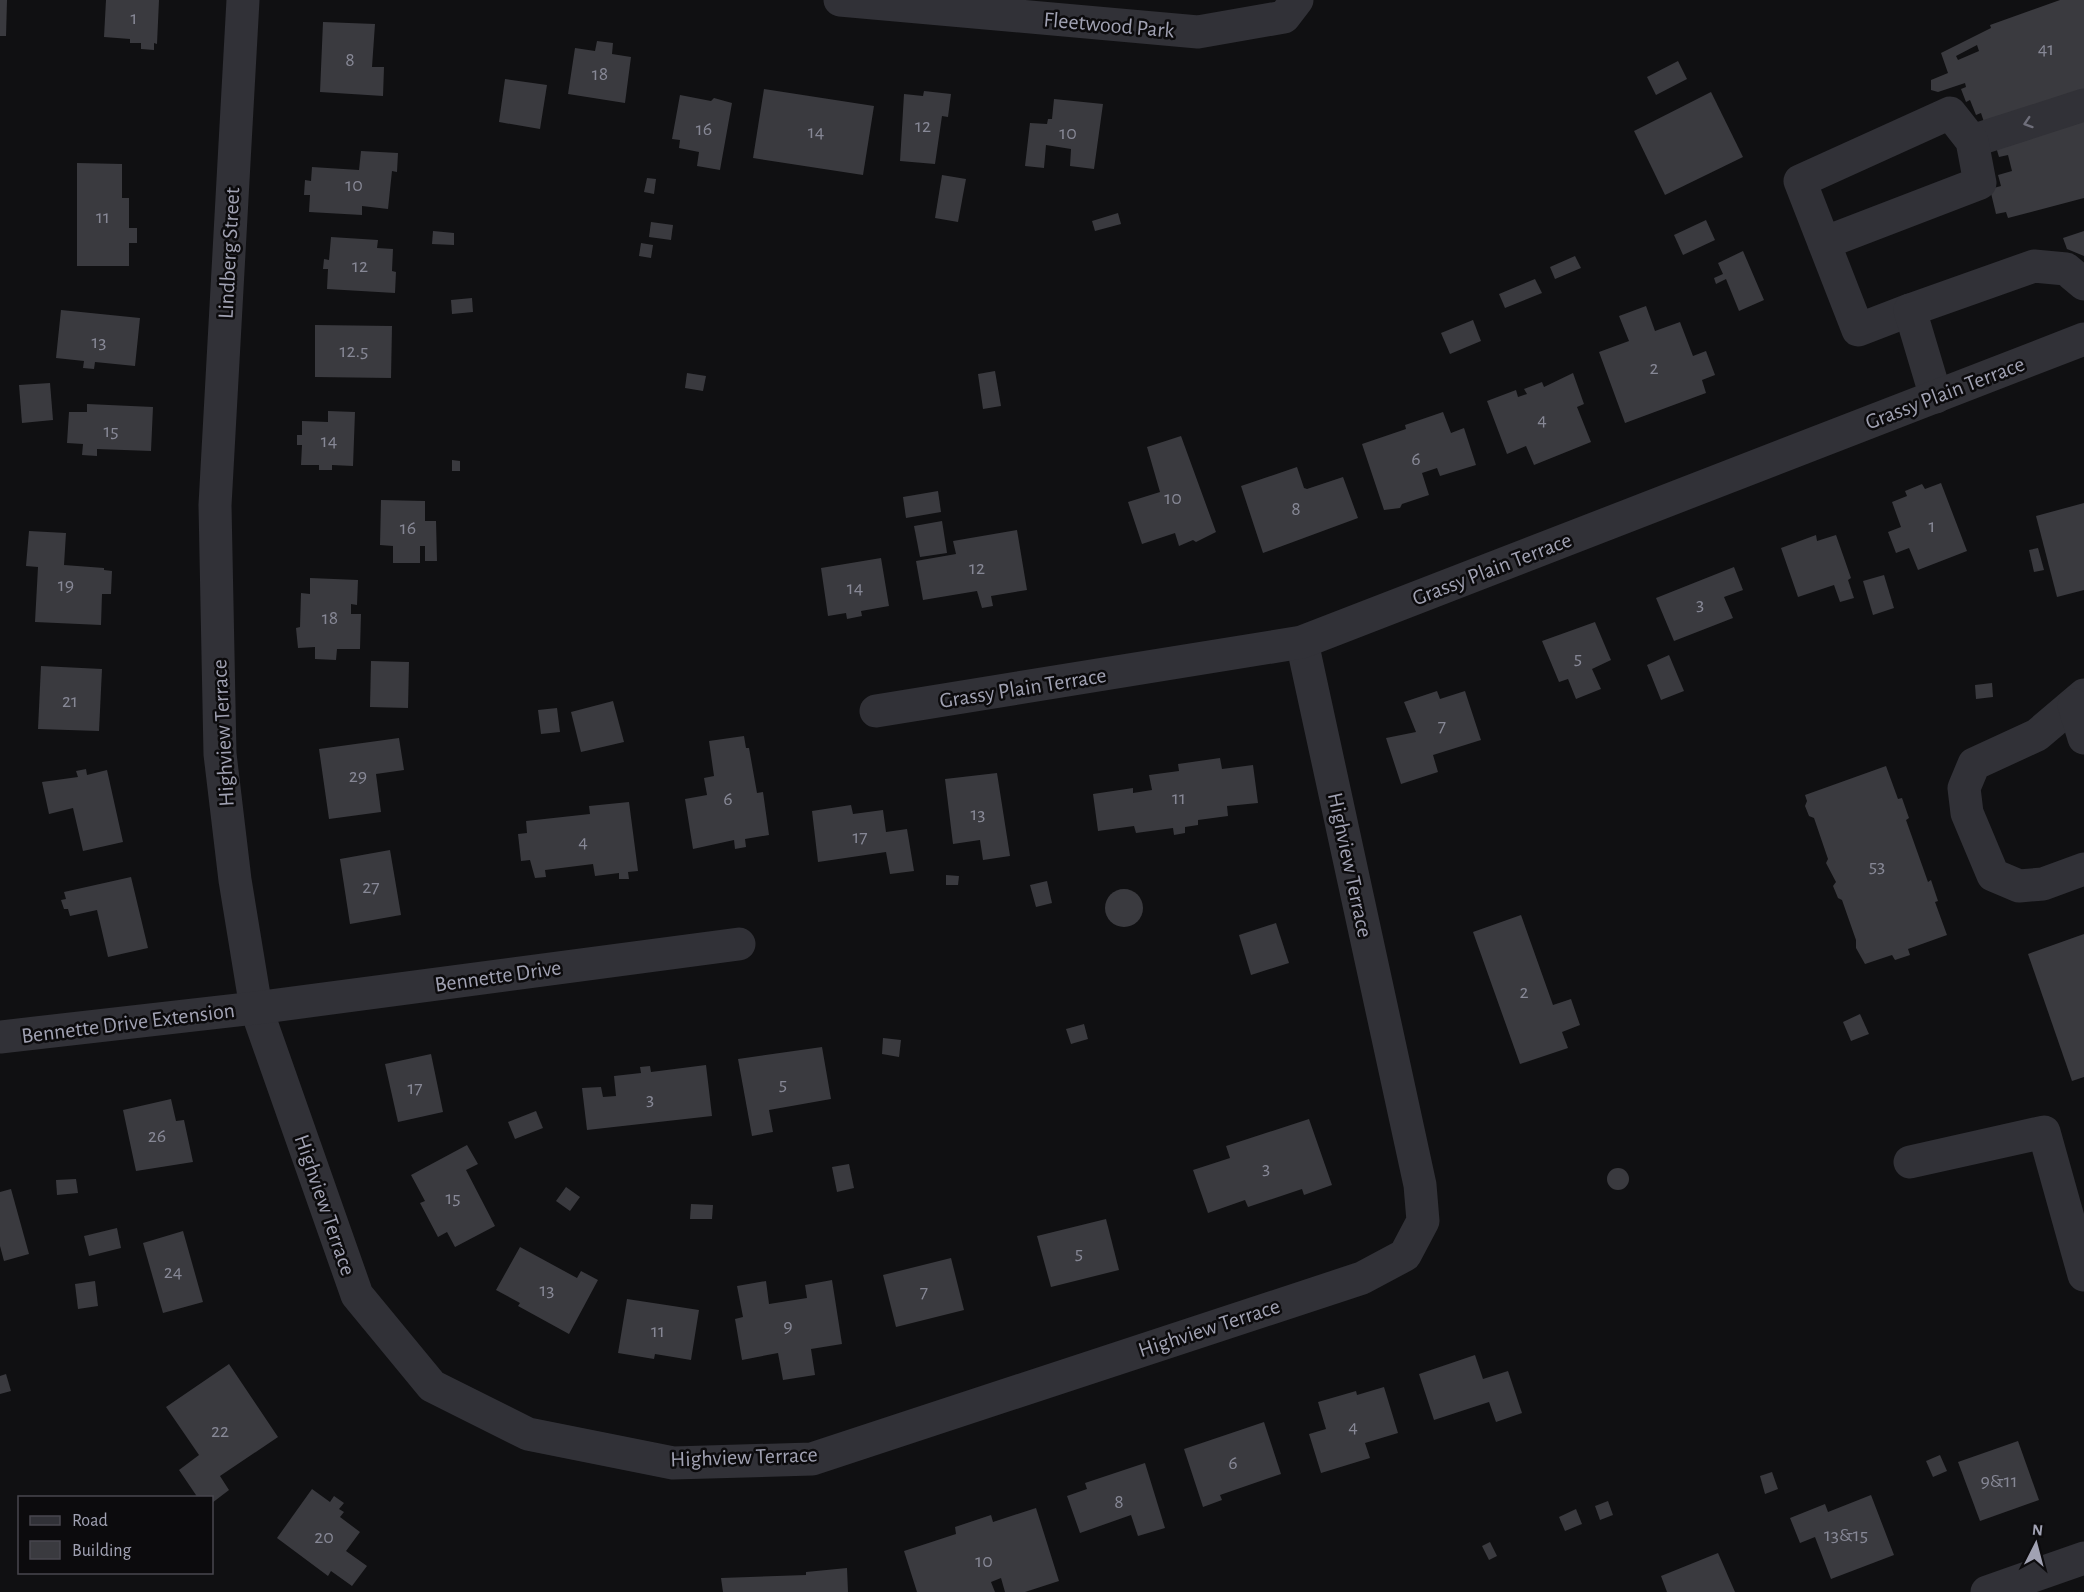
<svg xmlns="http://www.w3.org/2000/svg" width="2084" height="1592" viewBox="0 0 2084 1592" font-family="'Alegreya Sans',sans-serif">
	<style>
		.building { fill: #3a3a3f; fill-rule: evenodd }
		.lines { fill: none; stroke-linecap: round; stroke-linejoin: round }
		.minor { stroke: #313137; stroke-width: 33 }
		.oneway { stroke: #6f6f7b }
		.labels { text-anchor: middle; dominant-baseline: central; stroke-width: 5; stroke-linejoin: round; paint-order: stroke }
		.number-label { font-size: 20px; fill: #878896 }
		.street-label { font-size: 22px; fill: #a1a2b3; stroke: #0c0b0d }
	</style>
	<rect width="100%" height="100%" fill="#101012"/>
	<g class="building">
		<polygon points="0,0 7,0 6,36 0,36"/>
		<polygon points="106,0 159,0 157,44 154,43 154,50 141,49 141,43 130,43 130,39 104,37"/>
		<path d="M2060,0h24v91l-99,34 -4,-12 -5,2 -6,-15 -4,2 -5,-13 5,-2 -1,-4 -27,9 -7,-2v-10l17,-7 -7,-20 50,-25 -1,-3zM1977,45l2,6 -21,9 -2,-4z"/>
		<polygon points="323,22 375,24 372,67 384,67 383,96 320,92"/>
		<polygon points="597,41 613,43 612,54 631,57 625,103 568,94 575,48 595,51"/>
		<polygon points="1678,61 1687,79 1656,95 1647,77"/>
		<polygon points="505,79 547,85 540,129 499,122"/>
		<polygon points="764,89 874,106 863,175 753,158"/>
		<polygon points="924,91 951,94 948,117 942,116 935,164 900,161 904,94 923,96"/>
		<polygon points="1711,92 1743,157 1665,195 1634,131"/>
		<polygon points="680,95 711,101 714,98 732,103 720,170 697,166 699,152 679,148 680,140 672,139"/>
		<polygon points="1054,99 1103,104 1094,169 1070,166 1071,149 1046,145 1044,168 1025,166 1030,123 1047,124 1048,119 1052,119"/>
		<polygon points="2084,120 2084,198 2008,218 2006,212 1996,214 1990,189 2001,186 1998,175 2012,171 2008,155 1999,157 1996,147"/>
		<polygon points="361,151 398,153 397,172 392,171 388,209 362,206 362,215 309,212 310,195 304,195 305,180 311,181 312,167 359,170"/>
		<polygon points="77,163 122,164 122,198 129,198 129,228 137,228 137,243 129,243 129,266 77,266"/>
		<polygon points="942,175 966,179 958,222 935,218"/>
		<polygon points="647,178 656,179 654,194 644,192"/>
		<polygon points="1118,213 1121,224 1095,231 1092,221"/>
		<polygon points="1706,220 1715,240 1683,255 1674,235"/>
		<polygon points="651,222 673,225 671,240 649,237"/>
		<polygon points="433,231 454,233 454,245 432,244"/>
		<polygon points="2084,231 2084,256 2067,249 2063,238"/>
		<polygon points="331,237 378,240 377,248 393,249 392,271 396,272 395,293 327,289 328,269 323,269 324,259 329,260"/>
		<polygon points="641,243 653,245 651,258 639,256"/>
		<polygon points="1743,251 1764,300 1739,311 1726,279 1716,284 1714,278 1723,274 1718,263"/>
		<polygon points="1575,256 1581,268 1555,279 1550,267"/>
		<polygon points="1535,279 1542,293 1505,308 1499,294"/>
		<polygon points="472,298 473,312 452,314 451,300"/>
		<polygon points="1646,306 1655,331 1680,322 1693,356 1706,351 1715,375 1702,380 1706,393 1625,423 1599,352 1629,341 1619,316"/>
		<polygon points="61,310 140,318 135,366 95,362 94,369 83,368 84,361 56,358"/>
		<polygon points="1473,320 1481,341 1450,354 1441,333"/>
		<polygon points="315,325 392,326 391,378 315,377"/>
		<polygon points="995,371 1001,406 983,409 978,374"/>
		<polygon points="687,373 706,376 703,391 685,388"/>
		<polygon points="1573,373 1584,404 1577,407 1591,442 1534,465 1526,446 1507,454 1487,401 1516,390 1518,397 1527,394 1524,389 1542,382 1544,387"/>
		<polygon points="50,383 53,420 22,423 19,385"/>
		<polygon points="87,404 153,407 151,451 97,449 97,456 82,455 83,444 67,443 69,412 87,412"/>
		<polygon points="328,411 355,412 353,466 332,465 332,470 319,470 319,465 301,465 302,445 297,445 297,435 302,435 302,421 328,422"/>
		<polygon points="1443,412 1451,433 1464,428 1476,465 1440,476 1437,468 1422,473 1429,495 1402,504 1400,508 1384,510 1362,444 1406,429 1405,425"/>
		<polygon points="1181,436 1216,532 1196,542 1193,540 1179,546 1175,533 1142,544 1128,502 1160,492 1147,447"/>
		<polygon points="452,460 460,461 460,471 452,471"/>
		<polygon points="1297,467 1304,488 1307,489 1343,477 1358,518 1263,553 1241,486"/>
		<polygon points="1941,483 1967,551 1918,570 1909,548 1896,553 1888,532 1901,527 1892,502 1907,496 1905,491 1922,484 1925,489"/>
		<polygon points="938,491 941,512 906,518 903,497"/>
		<polygon points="381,500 425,501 425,521 436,521 437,561 425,561 425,546 420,546 420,563 393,563 393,546 380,545"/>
		<polygon points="2084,503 2084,590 2057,597 2036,516"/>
		<polygon points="942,521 947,553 920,557 914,526"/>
		<polygon points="1017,530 1027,590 991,596 993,606 982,608 977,591 923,600 916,561 956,554 953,541"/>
		<polygon points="29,531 66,533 64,565 104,568 104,570 112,571 111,594 102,594 101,625 35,622 38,567 26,566"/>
		<polygon points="1816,535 1817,541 1836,535 1851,578 1848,580 1854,598 1840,602 1834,585 1798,597 1781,548"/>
		<polygon points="2038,548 2044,570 2034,572 2029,550"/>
		<polygon points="881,558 889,606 861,611 862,616 847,619 846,613 828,616 821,568"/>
		<polygon points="1734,567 1743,590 1724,597 1733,618 1674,641 1656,598"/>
		<polygon points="1884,575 1894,608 1873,615 1863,581"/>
		<polygon points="310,578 358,580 357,605 351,604 351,614 361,614 360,649 337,649 336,660 315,659 315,647 298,648 296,628 300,627 301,593 310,594"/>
		<polygon points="1595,622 1611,660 1592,669 1601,689 1576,699 1568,679 1559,682 1542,641"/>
		<polygon points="1669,655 1684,691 1661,700 1647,665"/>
		<polygon points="371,661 409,662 408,708 370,707"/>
		<polygon points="41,666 102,669 99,731 38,729"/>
		<polygon points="1992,683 1993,697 1976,699 1975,685"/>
		<polygon points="1437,691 1440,699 1465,691 1481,740 1433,755 1438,772 1401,784 1386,738 1416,732 1404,702"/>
		<polygon points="613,701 624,742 581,752 571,712"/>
		<polygon points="557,708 560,732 541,734 538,710"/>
		<polygon points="744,736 746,748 749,748 757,793 763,792 769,835 745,839 746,847 735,849 734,840 693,849 685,799 707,795 704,778 714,776 709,741"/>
		<polygon points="399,738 404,770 376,774 381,812 329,819 319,749"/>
		<polygon points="1220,758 1222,769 1253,765 1258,803 1227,806 1228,816 1198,820 1198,825 1185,827 1185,833 1174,835 1173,828 1136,833 1134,826 1098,831 1093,794 1133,788 1133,793 1152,790 1149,775 1179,771 1178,764"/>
		<polygon points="1886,766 1898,799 1902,798 1909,818 1906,820 1928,882 1931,880 1938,901 1935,902 1947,935 1908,949 1910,955 1895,960 1892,955 1865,964 1856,948 1856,940 1842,900 1838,898 1833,886 1836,882 1826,863 1828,859 1814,818 1809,816 1805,806 1807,801 1805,795"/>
		<polygon points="86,769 87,775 107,770 123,842 83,851 73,808 49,814 42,782 78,777 76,771"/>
		<polygon points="997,773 1010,856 983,860 980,840 953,844 945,779"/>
		<polygon points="629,802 638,871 628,872 629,879 619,879 619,873 595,876 593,864 545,870 546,877 535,878 530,860 521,861 518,834 527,833 526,821 590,814 589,806"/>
		<polygon points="851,805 853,814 883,810 886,832 907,829 914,871 890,874 886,852 818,862 812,811"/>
		<polygon points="390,850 401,915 350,924 340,859"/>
		<polygon points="946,875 959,876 958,885 946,885"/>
		<polygon points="131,877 148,948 108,957 97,910 70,916 68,909 64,909 61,900 66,899 64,892"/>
		<polygon points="1047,881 1052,903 1036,907 1030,885"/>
		<circle cx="1124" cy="908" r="19"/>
		<polygon points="1521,915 1553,1005 1571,999 1580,1025 1562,1032 1568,1048 1520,1064 1473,932"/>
		<polygon points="1276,923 1289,963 1251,975 1239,935"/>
		<polygon points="2084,934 2084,1077 2072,1081 2028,954"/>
		<polygon points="1860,1014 1869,1034 1851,1041 1843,1022"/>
		<polygon points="1084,1024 1088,1039 1071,1044 1066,1029"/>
		<polygon points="883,1038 901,1040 899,1057 882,1054"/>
		<polygon points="822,1047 831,1099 769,1110 773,1132 752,1136 738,1059"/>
		<polygon points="431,1054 443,1112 398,1122 385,1064"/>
		<polygon points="706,1065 712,1116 587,1130 582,1088 601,1087 603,1097 616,1096 614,1076 641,1073 640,1067 650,1066 651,1072"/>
		<polygon points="171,1099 176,1121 184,1120 193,1162 136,1171 123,1110"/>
		<polygon points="536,1111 543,1128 515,1139 508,1122"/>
		<polygon points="1309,1119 1332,1185 1304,1195 1302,1189 1248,1207 1245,1200 1208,1213 1193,1170 1230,1158 1226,1146"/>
		<polygon points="467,1145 478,1164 466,1170 495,1226 455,1247 447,1232 438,1237 420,1203 425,1201 411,1175"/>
		<polygon points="849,1164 854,1188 837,1192 832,1167"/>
		<circle cx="1618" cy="1179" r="11"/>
		<polygon points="76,1179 78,1193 57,1195 56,1180"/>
		<polygon points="566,1187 580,1197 570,1211 556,1201"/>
		<polygon points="11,1189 29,1254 4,1261 0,1246 0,1192"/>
		<polygon points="691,1204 713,1205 712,1219 690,1219"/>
		<polygon points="1106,1219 1119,1270 1051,1287 1037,1236"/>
		<polygon points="117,1228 121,1248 89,1256 84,1236"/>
		<polygon points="183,1231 203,1302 163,1313 143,1243"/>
		<polygon points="520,1247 577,1278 581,1271 598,1280 569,1334 518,1306 520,1303 496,1290"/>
		<polygon points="951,1258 964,1310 896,1327 883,1275"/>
		<polygon points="832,1280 842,1344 811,1349 815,1375 783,1380 778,1353 742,1360 735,1319 743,1317 737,1286 766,1281 769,1304 807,1298 805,1285"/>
		<polygon points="95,1281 98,1306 78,1309 75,1284"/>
		<polygon points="627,1299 699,1310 691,1360 655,1354 654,1359 618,1353"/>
		<polygon points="1475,1355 1483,1379 1508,1371 1522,1413 1496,1422 1489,1402 1434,1420 1419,1374"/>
		<polygon points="229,1364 278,1437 220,1476 229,1490 212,1503 212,1498 198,1498 179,1470 199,1455 166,1407"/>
		<polygon points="6,1374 11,1391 0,1394 0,1376"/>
		<polygon points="1384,1387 1398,1433 1365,1443 1370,1458 1321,1473 1309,1434 1326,1429 1318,1402 1356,1391 1357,1395"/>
		<polygon points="1264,1422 1281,1474 1220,1495 1222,1500 1203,1507 1184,1449"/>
		<polygon points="2018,1441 2039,1500 1980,1521 1958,1462"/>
		<polygon points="1940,1455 1947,1471 1933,1477 1926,1461"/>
		<polygon points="1145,1463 1165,1528 1138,1536 1131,1515 1080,1533 1067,1496 1087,1489 1085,1483"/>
		<polygon points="1772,1472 1778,1489 1765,1494 1760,1476"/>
		<polygon points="312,1489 330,1502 334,1496 344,1503 339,1509 344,1512 340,1517 360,1532 346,1551 367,1566 352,1586 331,1571 328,1576 277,1538"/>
		<polygon points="1871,1495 1894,1555 1831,1579 1815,1537 1800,1543 1790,1518 1825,1504 1828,1512"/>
		<polygon points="1608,1501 1613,1515 1600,1520 1595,1506"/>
		<polygon points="1036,1508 1059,1581 1025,1592 1005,1592 1001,1578 991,1582 995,1592 917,1592 904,1551 956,1534 955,1527 991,1515 993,1522"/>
		<polygon points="1576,1509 1582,1524 1565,1531 1559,1517"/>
		<polygon points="1490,1542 1497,1556 1489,1560 1482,1546"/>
		<polygon points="1718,1553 1735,1592 1667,1592 1661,1576"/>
		<polygon points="847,1568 848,1592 723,1592 721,1578 806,1575 806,1572"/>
	</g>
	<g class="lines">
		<g class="minor">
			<polyline points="243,0 215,505 220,754 235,880 256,1008 357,1295 432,1386 528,1434 673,1463 812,1459 1362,1278 1405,1255 1423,1221 1420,1185 1302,642"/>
			<polyline points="840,0 1198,32 1284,17 1297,0"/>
			<polyline points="1972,141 2084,105"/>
			<polyline points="1824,243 1980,183 1972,141 1950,113 1800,181 1858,330 1910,310"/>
			<polyline points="1936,397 1910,310 2034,266 2066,269 2084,284"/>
			<polyline points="2084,695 2037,735 1974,764 1964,788 1967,813 1993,875 2019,886 2043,884 2084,869"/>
			<polyline points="2074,705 2084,738"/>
			<polyline points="876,711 1302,642 2084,339"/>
			<polyline points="0,1037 256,1008 739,944"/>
			<polyline points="1910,1162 2044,1132 2084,1275"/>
			<polyline points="1987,1592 2084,1558"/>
		</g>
	</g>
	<defs><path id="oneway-chevron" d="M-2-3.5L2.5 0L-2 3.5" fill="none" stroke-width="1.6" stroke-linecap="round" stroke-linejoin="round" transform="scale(1.5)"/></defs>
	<use class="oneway" href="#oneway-chevron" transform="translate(2028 123) rotate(162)"/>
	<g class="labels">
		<g class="number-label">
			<text x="134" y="18">1</text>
			<text x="2046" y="49">41</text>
			<text x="350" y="60">8</text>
			<text x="600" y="74">18</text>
			<text x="923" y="126">12</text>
			<text x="704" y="129">16</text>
			<text x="816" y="132">14</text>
			<text x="1068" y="133">10</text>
			<text x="354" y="185">10</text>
			<text x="103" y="217">11</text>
			<text x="360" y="266">12</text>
			<text x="99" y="342">13</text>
			<text x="354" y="351">12.5</text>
			<text x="1654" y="368">2</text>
			<text x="1542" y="420">4</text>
			<text x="111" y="431">15</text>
			<text x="329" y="441">14</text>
			<text x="1416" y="459">6</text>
			<text x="1173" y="498">10</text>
			<text x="1296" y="509">8</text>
			<text x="1932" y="526">1</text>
			<text x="408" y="528">16</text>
			<text x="977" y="568">12</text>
			<text x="66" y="585">19</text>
			<text x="855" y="588">14</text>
			<text x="1700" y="604">3</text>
			<text x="330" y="618">18</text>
			<text x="1578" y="658">5</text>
			<text x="70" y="701">21</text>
			<text x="1442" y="726">7</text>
			<text x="358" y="776">29</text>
			<text x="1179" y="798">11</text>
			<text x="728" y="799">6</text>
			<text x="978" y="814">13</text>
			<text x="860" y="837">17</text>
			<text x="583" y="842">4</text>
			<text x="1877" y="866">53</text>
			<text x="371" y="887">27</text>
			<text x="1524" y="992">2</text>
			<text x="783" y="1084">5</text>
			<text x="415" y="1088">17</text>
			<text x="650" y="1099">3</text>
			<text x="157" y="1136">26</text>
			<text x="1266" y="1168">3</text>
			<text x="453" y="1198">15</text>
			<text x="1079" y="1253">5</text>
			<text x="173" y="1272">24</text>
			<text x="547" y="1290">13</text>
			<text x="924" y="1292">7</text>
			<text x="788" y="1326">9</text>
			<text x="658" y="1331">11</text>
			<text x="1353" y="1427">4</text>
			<text x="220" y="1431">22</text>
			<text x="1233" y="1463">6</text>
			<text x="1999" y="1481">9&amp;11</text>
			<text x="1119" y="1502">8</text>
			<text x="1846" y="1535">13&amp;15</text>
			<text x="324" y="1537">20</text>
			<text x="984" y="1561">10</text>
		</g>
		<g class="street-label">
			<text transform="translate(1109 25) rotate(5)">Fleetwood Park</text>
			<text transform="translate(229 253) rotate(-87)">Lindberg Street</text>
			<text transform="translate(1945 393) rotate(-21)">Grassy Plain Terrace</text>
			<text transform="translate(1492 569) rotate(-21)">Grassy Plain Terrace</text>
			<text transform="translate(1023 688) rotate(-9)">Grassy Plain Terrace</text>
			<text transform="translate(223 733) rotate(-93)">Highview Terrace</text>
			<text transform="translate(1350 865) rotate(78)">Highview Terrace</text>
			<text transform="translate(498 976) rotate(-8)">Bennette Drive</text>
			<text transform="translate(128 1023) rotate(-7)">Bennette Drive Extension</text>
			<text transform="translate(325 1205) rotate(71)">Highview Terrace</text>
			<text transform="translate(1209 1328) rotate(-18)">Highview Terrace</text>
			<text transform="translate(744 1457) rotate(-2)">Highview Terrace</text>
		</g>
	</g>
	<rect x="18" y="1496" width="195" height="78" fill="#0c0b0d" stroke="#48474f" stroke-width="1.5"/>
	<rect x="30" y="1516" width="30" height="9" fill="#313137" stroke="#48474f" stroke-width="1.5"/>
	<text x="72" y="1526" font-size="18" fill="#a1a2b3">Road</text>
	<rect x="30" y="1541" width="30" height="18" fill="#3a3a3f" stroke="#48474f" stroke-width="1.5"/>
	<text x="72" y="1556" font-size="18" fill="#a1a2b3">Building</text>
	<g transform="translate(2036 1544) rotate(6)" stroke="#0c0b0d" stroke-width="4.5" paint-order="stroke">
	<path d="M0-4.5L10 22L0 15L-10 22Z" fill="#a1a2b3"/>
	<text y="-9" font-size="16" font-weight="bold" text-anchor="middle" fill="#a1a2b3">N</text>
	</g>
</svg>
